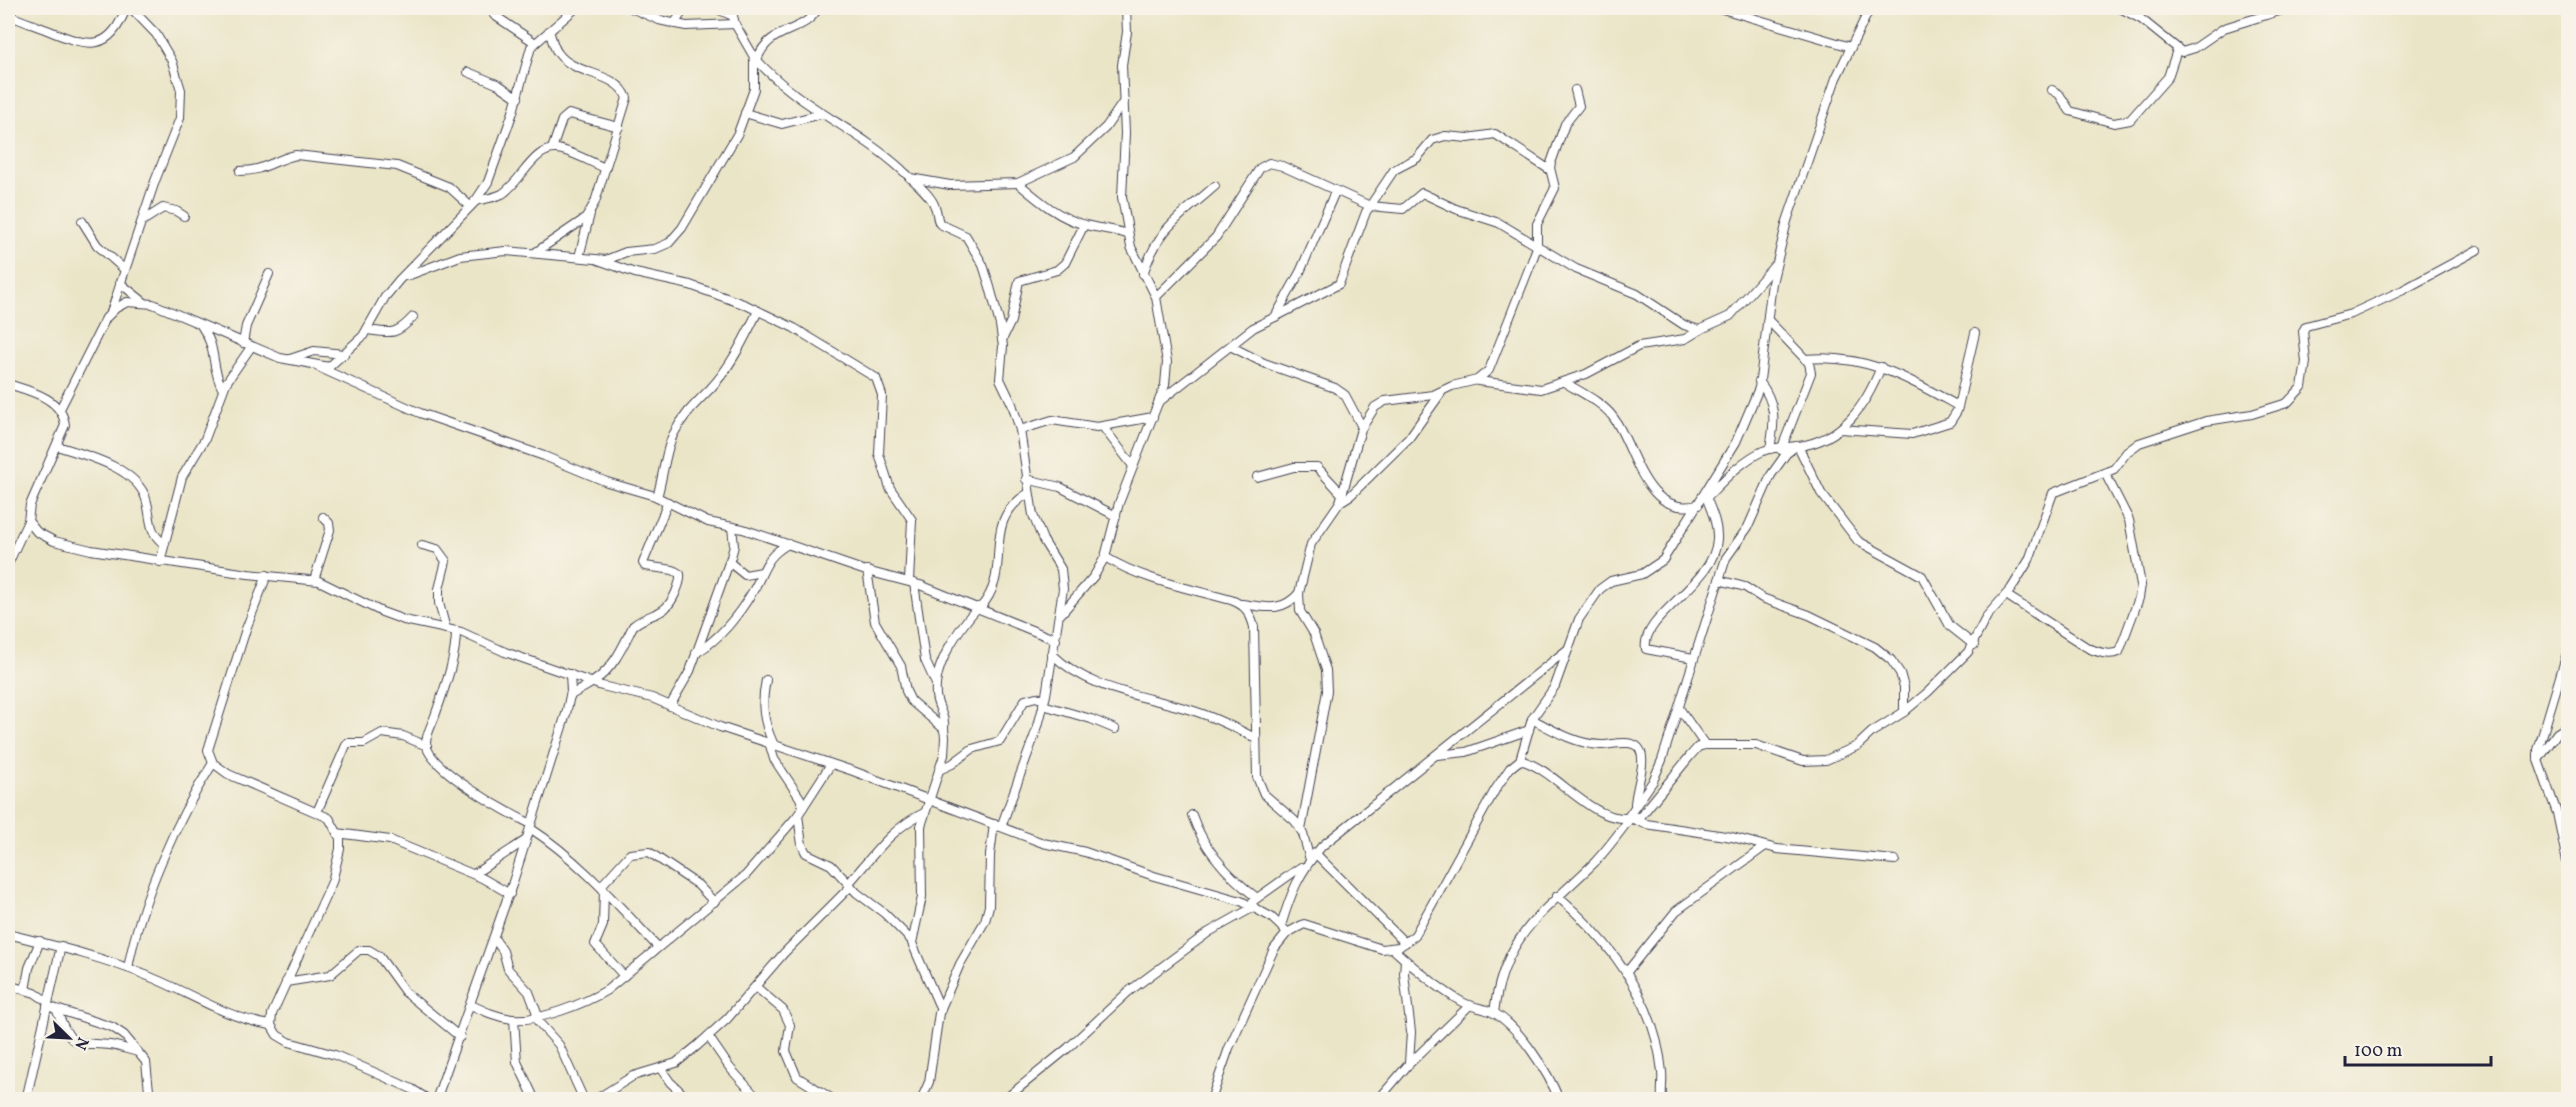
<svg xmlns="http://www.w3.org/2000/svg" width="2576" height="1107" viewBox="0 0 2576 1107" font-family="Vollkorn,serif">
	<style>
		.lines { fill: none; stroke-linecap: round; stroke-linejoin: round }
		.minor-casing { stroke: #403f50; stroke-width: 10 }
		.minor { stroke: #fff; stroke-width: 8 }
	</style>
	<rect width="100%" height="100%" fill="#f7f3e8"/>
	<filter id="ink" filterUnits="userSpaceOnUse"><feTurbulence type="fractalNoise" baseFrequency=".0167" numOctaves="2"/><feDisplacementMap in="SourceGraphic" scale="12" xChannelSelector="R" yChannelSelector="G"/><feConvolveMatrix kernelMatrix="1 2 1 2 8 2 1 2 1" color-interpolation-filters="sRGB"/></filter>
	<filter id="wash" filterUnits="userSpaceOnUse"><feTurbulence type="fractalNoise" baseFrequency=".008" numOctaves="4" result="noise"/><feDisplacementMap in="SourceGraphic" scale="24" xChannelSelector="R" yChannelSelector="G"/><feGaussianBlur stdDeviation="1.35" result="paint"/><feColorMatrix in="noise" values="0 0 0 0 0 0 0 0 0 0 0 0 0 0 0 0 0 1.4 0 .05"/><feComposite in="paint" operator="in"/></filter>
	<g filter="url(#wash)">
		<rect width="100%" height="100%" fill="#ebe5c8"/>
	</g>
	<g filter="url(#ink)">
		<g class="lines">
			<g class="minor-casing">
				<g id="minor">
					<polyline points="631,8 659,20 686,26 735,24"/>
					<polyline points="715,8 733,16"/>
					<polyline points="1719,8 1851,47"/>
					<polyline points="2120,8 2141,19 2182,52 2195,48 2224,28 2289,8"/>
					<path d="M8,15c14,6 29,11 44,17 37,15 58,20 74,-24"/>
					<polyline points="494,15 534,42"/>
					<polyline points="674,24 685,8"/>
					<path d="M754,57c45,51 98,68 147,112 10,10 30,25 34,38 3,6 1,11 5,17l26,12 17,29 7,22 10,38 3,21 -3,33 12,25 8,26 13,85 10,25 18,29 2,20 -17,106 -8,31 -37,101"/>
					<path d="M757,60c12,-35 47,-25 61,-52"/>
					<polyline points="468,72 499,85 518,98"/>
					<polyline points="2052,90 2059,94 2070,111 2114,123 2130,120 2168,77 2177,50"/>
					<polyline points="745,113 782,124 821,114"/>
					<polyline points="552,149 562,120 569,114 619,127"/>
					<path d="M240,171c25,0 33,-11 56,-16l101,11 52,21 21,19"/>
					<polyline points="910,178 950,185 1018,183 1074,157 1106,127 1124,101"/>
					<path d="M1018,183c20,17 42,36 68,42 14,4 27,4 41,9"/>
					<path d="M475,201c9,-2 19,-3 27,-7 20,-12 33,-52 60,-44 15,4 29,12 43,18"/>
					<polyline points="144,220 163,208 176,211 184,216"/>
					<polyline points="82,221 97,245 125,270"/>
					<path d="M536,252l50,-34 9,-16 32,-104c-10,-27 -53,-22 -69,-45 -5,-6 -6,-15 -9,-22"/>
					<polyline points="579,257 590,214"/>
					<polyline points="598,260 635,273 690,285 746,305 794,328 876,378 882,395 879,454 890,488 912,520 909,581"/>
					<path d="M1143,274c17,-49 35,-55 72,-88"/>
					<polyline points="407,276 460,256 506,251 606,260 626,252 655,249 669,243 682,228 738,133 754,89 754,57 735,24 731,8"/>
					<polyline points="120,283 145,303"/>
					<polyline points="1156,297 1216,237 1260,168 1269,163 1282,166 1370,206 1403,209 1422,193 1456,209 1499,223 1576,269 1637,294 1684,325 1699,330 1730,316 1774,266"/>
					<polyline points="111,312 155,181 180,118 181,90 172,61 156,34 131,8"/>
					<polyline points="1275,317 1339,284 1366,212 1394,170 1417,158 1432,140 1445,136 1468,138 1495,134 1550,170"/>
					<polyline points="1768,320 1809,363 1811,373 1781,450"/>
					<path d="M202,327c16,22 8,40 21,63"/>
					<path d="M367,330c23,3 29,6 46,-13"/>
					<polyline points="1002,340 1011,321 1019,281 1057,270 1065,263 1084,225"/>
					<polyline points="243,343 246,326 269,274"/>
					<polyline points="1232,347 1264,363 1335,388 1345,395 1362,427"/>
					<polyline points="290,359 314,351 344,354"/>
					<path d="M1805,359c60,-6 102,19 153,47"/>
					<polyline points="318,367 420,413 544,456 607,482 655,496 708,522 743,529 863,570 920,585 1056,640"/>
					<polyline points="1478,381 1541,389 1586,374 1639,346 1685,339 1700,330"/>
					<path d="M1759,381c18,23 16,40 11,68"/>
					<path d="M1564,382c16,10 38,20 49,35 23,31 31,101 85,88"/>
					<path d="M8,384c22,7 54,14 57,41l-35,80 -2,16 9,11 17,9 37,9 157,24 71,7 63,31 22,8 57,12 44,20 97,34 50,12 68,29 133,44 190,72 42,9 69,24 87,25 30,16 17,16"/>
					<polyline points="1160,401 1253,328 1275,317 1300,272 1335,192"/>
					<polyline points="60,409 106,318 116,308 127,302 153,304 280,358 329,367 363,336 385,297 399,280 474,203 488,182 513,112 531,47 576,8"/>
					<polyline points="1103,427 1133,466"/>
					<polyline points="1840,429 1912,434 1950,422 1957,411 1975,333"/>
					<polyline points="1020,430 1052,420 1097,427 1153,417"/>
					<path d="M57,446c28,9 79,21 89,53 6,19 1,32 18,45"/>
					<polyline points="1798,446 1821,493 1858,541 1922,576 1950,626 1974,645"/>
					<polyline points="1257,477 1294,467 1317,467 1342,494"/>
					<polyline points="1026,479 1060,487 1116,516"/>
					<path d="M657,497c6,-19 8,-45 16,-62 10,-20 22,-31 37,-46 21,-22 35,-52 48,-78"/>
					<path d="M1706,498c17,-17 35,-37 57,-47 11,-5 24,-3 36,-5 44,-6 67,-41 82,-79"/>
					<polyline points="1340,502 1351,495 1409,438 1441,393"/>
					<polyline points="422,545 437,549 446,561 439,589 439,603 446,629"/>
					<path d="M1105,557c37,23 83,31 126,43 14,5 19,12 23,27l3,150 7,17 31,27 8,13 7,26"/>
					<polyline points="160,562 182,477 205,439 226,383 251,347"/>
					<polyline points="729,562 745,575 762,572"/>
					<polyline points="8,564 28,521"/>
					<polyline points="867,570 875,622 901,666 906,691 911,701 944,729 945,737 944,755 921,826 922,897 912,943 941,1010"/>
					<polyline points="267,575 246,629 208,750 213,763 228,774 329,818 340,838 340,849 332,882 272,1014 271,1025 277,1035 289,1042 335,1055 412,1089 429,1100"/>
					<polyline points="314,580 330,530 329,523 323,517"/>
					<polyline points="1719,580 1745,587 1762,598 1809,615 1875,647 1891,660 1900,673 1904,687 1904,712"/>
					<polyline points="914,583 925,660 936,684"/>
					<path d="M2006,595l82,53c10,4 20,8 31,4l20,-54 2,-13 -12,-65 -24,-47"/>
					<path d="M1242,604c23,3 40,9 57,-11"/>
					<path d="M980,608c36,-39 -3,-85 49,-115"/>
					<polyline points="1061,614 1094,576 1105,557 1119,503 1165,385 1167,362 1156,297 1131,247 1122,197 1125,133 1122,65 1127,32 1126,8"/>
					<path d="M456,631c0,29 -12,58 -21,85 -3,8 -9,19 -9,27 1,26 83,70 105,81"/>
					<polyline points="2568,650 2538,750 2538,760 2557,813 2568,866"/>
					<path d="M696,653c25,-15 42,-37 57,-62 13,-22 11,-33 35,-47"/>
					<path d="M1052,654c38,37 91,41 139,56 23,7 43,17 64,28"/>
					<path d="M1693,658l-47,-9c-6,-34 69,-64 71,-110 1,-16 -7,-31 -12,-45"/>
					<path d="M766,680c-5,24 -3,41 7,63"/>
					<path d="M570,696c8,-6 17,-9 24,-15 20,-13 29,-35 39,-55 20,-16 31,-7 43,-34 2,-6 5,-11 4,-18l-7,-4 -28,-4 -2,-3 25,-61"/>
					<polyline points="1043,705 1091,719 1115,729"/>
					<polyline points="670,706 690,671 731,557 734,546 732,527"/>
					<polyline points="1679,708 1705,745"/>
					<path d="M1532,719c22,12 44,25 69,26 11,0 33,-7 39,5 7,13 -5,40 -5,55"/>
					<path d="M944,730c2,-15 -7,-22 -8,-35 -3,-30 23,-67 42,-88"/>
					<polyline points="769,742 774,759 800,798 803,807"/>
					<polyline points="1437,755 1466,752 1529,730"/>
					<polyline points="1520,760 1532,719 1555,686 1579,619 1600,589 1611,581 1642,574 1663,560 1736,442 1759,388 1772,283 1787,221 1836,78 1870,8"/>
					<polyline points="2538,760 2557,733 2568,726"/>
					<polyline points="939,770 952,764 972,749 1000,741 1025,700 1036,697 1044,700"/>
					<polyline points="317,812 347,743 364,743 382,733 403,736 427,746"/>
					<polyline points="798,815 802,845 806,853 831,865 857,893 884,913 912,941"/>
					<path d="M1192,815c12,35 36,61 65,83"/>
					<polyline points="1633,819 1646,824 1732,837 1777,849 1895,860"/>
					<polyline points="1626,820 1653,781 1662,760 1726,558 1748,527 1771,475 1786,454 1796,446"/>
					<path d="M530,828c49,32 87,76 127,118"/>
					<polyline points="1301,830 1327,691 1326,670 1314,634 1300,611 1299,593 1311,544 1340,502 1361,429 1375,407 1385,401 1433,395 1452,386 1477,380 1489,370 1532,261 1537,247 1537,224 1555,188 1550,168 1551,163 1565,124 1579,106 1575,90"/>
					<polyline points="337,833 390,840 482,878 510,894"/>
					<polyline points="1315,853 1405,943"/>
					<polyline points="474,874 526,840"/>
					<path d="M849,883c23,-26 42,-55 75,-70"/>
					<polyline points="601,886 630,854 649,852 698,885 714,902"/>
					<polyline points="604,890 603,925 595,944 624,976"/>
					<path d="M1557,896c53,45 98,104 105,176 1,9 -1,18 0,28"/>
					<polyline points="1253,901 1301,867"/>
					<path d="M1281,926c10,-34 18,-53 41,-80l246,-197"/>
					<path d="M8,934c48,12 94,23 140,42 40,16 80,43 123,49"/>
					<polyline points="494,938 503,951 508,969 529,992 538,1016"/>
					<path d="M1392,948c21,19 45,40 70,54 9,5 21,6 30,10 25,11 58,63 67,88"/>
					<polyline points="1405,960 1404,974 1411,1032 1409,1063"/>
					<path d="M128,968c13,-69 48,-147 85,-205"/>
					<polyline points="1626,973 1676,911 1764,847"/>
					<polyline points="286,982 330,975 359,950 369,950 379,956 405,992 460,1037"/>
					<polyline points="8,985 35,993 48,1002"/>
					<polyline points="756,987 783,1010 790,1025 786,1051 797,1077 834,1100"/>
					<polyline points="25,990 29,968 40,941"/>
					<path d="M471,1005c13,6 26,12 41,14 26,3 72,-15 95,-29l139,-115 52,-60 33,-51"/>
					<polyline points="47,1006 112,1027 124,1035 146,1062 150,1100"/>
					<path d="M57,1011c15,38 16,31 53,34 9,1 19,5 28,7"/>
					<path d="M1494,1013c9,-78 49,-100 100,-150 12,-12 24,-29 35,-43"/>
					<polyline points="534,1017 559,1045 584,1100"/>
					<polyline points="514,1019 517,1062 535,1100"/>
					<polyline points="708,1036 730,1068 759,1100"/>
					<polyline points="661,1069 670,1082 689,1100"/>
					<polyline points="26,1100 61,946"/>
					<polyline points="436,1100 512,885 566,714 571,691 570,674"/>
					<polyline points="595,1100 633,1076 676,1063 697,1046 727,1019 784,953 851,886"/>
					<polyline points="921,1100 929,1082 939,1013 960,964 985,921 989,906 990,855 994,824"/>
					<polyline points="1004,1100 1068,1048 1128,992 1209,932 1254,907"/>
					<path d="M1211,1100l18,-52 45,-99 13,-16 17,-9 78,25 17,-2 16,-12 80,-145 15,-22 10,-8c43,12 72,70 121,56l49,-60 8,-9 7,-2h51l47,16 23,-1 31,-14 15,-14 32,-20 24,-20 40,-40 19,-36 24,-27 18,-29 24,-67 61,-24 13,-17 12,-9 67,-22 46,-7 35,-11 15,-16 4,-25 -3,-31 3,-5 45,-12 52,-24 74,-40"/>
					<polyline points="1378,1100 1408,1065 1470,1005"/>
				</g>
			</g>
			<use href="#minor" class="minor"/>
		</g>
	</g>
	<rect width="2576" height="1107" fill="none" stroke="#f7f3e8" stroke-width="30"/>
	<g transform="translate(69 1038) rotate(114)" stroke="#f7f3e8" stroke-width="4.5" paint-order="stroke">
	<path d="M0-4.5L10 22L0 15L-10 22Z" fill="#22223b"/>
	<text y="-9" font-size="16" font-weight="bold" text-anchor="middle" fill="#22223b">N</text>
	</g>
	<path d="M2345 1056v9h146v-9" fill="none" stroke="#22223b" stroke-width="3"/>
	<text x="2354" y="1056" font-size="18" fill="#22223b" stroke="#f7f3e8" stroke-width="4.5" paint-order="stroke">100 m</text>
</svg>
